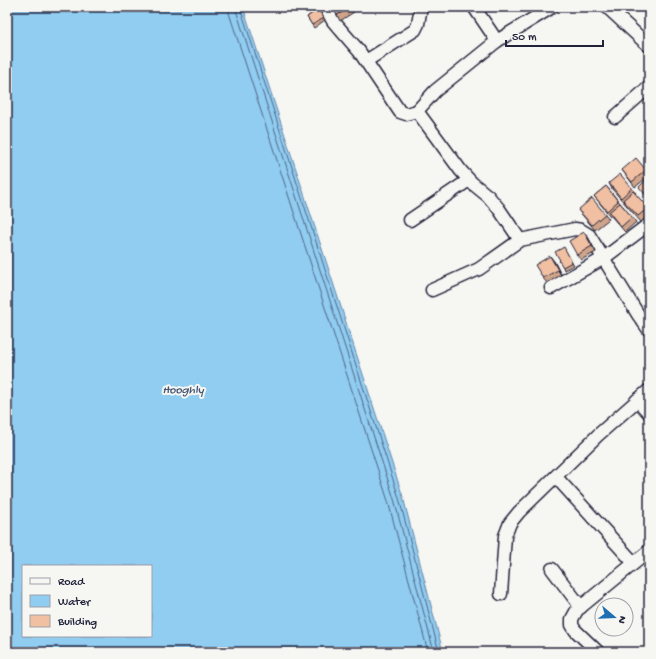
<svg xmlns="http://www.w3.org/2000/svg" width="656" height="659" viewBox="0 0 656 659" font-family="'Gochi Hand',sans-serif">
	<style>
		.water { fill: #91ccf1; stroke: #6588a8; fill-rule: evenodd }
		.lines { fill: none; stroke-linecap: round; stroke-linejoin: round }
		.shore { stroke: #4e6684; stroke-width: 1 }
		.street-casing { stroke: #22223b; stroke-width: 15 }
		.street { stroke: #f6f6f2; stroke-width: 12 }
		.wall { fill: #cfa48a; stroke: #22223b }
		.shaded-wall { fill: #a98671; stroke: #22223b }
		.building { fill: #f1bfa1; stroke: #22223b }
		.labels { text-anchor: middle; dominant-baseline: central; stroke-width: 4; stroke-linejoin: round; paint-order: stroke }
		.water-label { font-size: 12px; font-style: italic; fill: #435572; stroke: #f6f6f2 }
	</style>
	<rect width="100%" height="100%" fill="#f6f6f2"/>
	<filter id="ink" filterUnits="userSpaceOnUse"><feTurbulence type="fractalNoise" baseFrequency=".025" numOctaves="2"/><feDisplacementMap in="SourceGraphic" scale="8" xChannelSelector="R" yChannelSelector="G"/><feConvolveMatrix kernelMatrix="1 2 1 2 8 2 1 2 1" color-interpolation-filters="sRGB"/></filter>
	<g filter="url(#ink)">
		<path class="water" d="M7,7h236l160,490 40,155h-436zM23,566h128v70h-128z"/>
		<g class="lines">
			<g class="shore">
				<polyline points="229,7 229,13 388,501 428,652"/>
				<polyline points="235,7 394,499 434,652"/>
				<polyline points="240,7 399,498 439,652"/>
			</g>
			<g class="street-casing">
				<g id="street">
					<polyline points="325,7 333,21 359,51 400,112 406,114 417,111"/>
					<polyline points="474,7 497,41"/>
					<polyline points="607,7 649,46"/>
					<polyline points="366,61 415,30 418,24 421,7"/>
					<polyline points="615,117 649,87"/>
					<polyline points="410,220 469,180"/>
					<polyline points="520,240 499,209 488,196 472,183 461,171 417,111 435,91 497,41 552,7"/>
					<polyline points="551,288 604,258 649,224"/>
					<polyline points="432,290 479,269 520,240 575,229 581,230 589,235 639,316 649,330"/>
					<polyline points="637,400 649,413"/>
					<polyline points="556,477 634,563"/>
					<polyline points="552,569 581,607"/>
					<polyline points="501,594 505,536 510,523 519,512 598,435 649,390"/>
					<polyline points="598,652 575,630 572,625 572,619 577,610 649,551"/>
				</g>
			</g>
			<use href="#street" class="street"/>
		</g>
		<g class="wall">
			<polygon points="351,7 354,12 340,21 337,15"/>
			<polygon points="318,9 325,20 314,28 307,17"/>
			<polygon points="622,170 646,170 649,174 649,176 635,187"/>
			<polygon points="609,183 632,188 636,193 635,194 649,210 649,215 641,222 612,189"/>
			<polygon points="606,186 632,217 636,222 625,232 611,216 610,216 594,196"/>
			<polygon points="578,210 605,214 609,219 595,230"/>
			<polygon points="588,237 596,252 581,260 577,255"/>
			<polygon points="565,250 574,265 564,270 563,267 560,260"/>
			<polygon points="554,261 561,275 547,283 543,278"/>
		</g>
		<g class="shaded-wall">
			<polygon points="584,232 588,237 596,252 592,246"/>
			<polygon points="550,256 554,261 561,275 558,270"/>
		</g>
		<g class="building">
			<polygon points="332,7 351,7 337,15"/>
			<polygon points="318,9 324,18 312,25 307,17"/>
			<polygon points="636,158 646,170 632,182 622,170"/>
			<polygon points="620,174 632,188 621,198 609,183"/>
			<polygon points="647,179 649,181 649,199 639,187"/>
			<polygon points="606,186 618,201 607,211 594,196"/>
			<polygon points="633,191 648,208 638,216 623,200"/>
			<polygon points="592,198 605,214 592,225 578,210"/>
			<polygon points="620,203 632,217 621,227 609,212"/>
			<polygon points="584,232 592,246 577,255 569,241"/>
			<polygon points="564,247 572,262 563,267 559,261 560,260 555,252"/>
			<polygon points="550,256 558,270 543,278 535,265"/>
		</g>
	</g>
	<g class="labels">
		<g class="water-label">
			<text x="183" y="391">Hooghly</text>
		</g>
	</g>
	<rect width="656" height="659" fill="none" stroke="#f6f6f2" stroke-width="24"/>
	<rect x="12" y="12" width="632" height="635" fill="none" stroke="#22223b" stroke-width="1.5" filter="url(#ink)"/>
	<rect x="22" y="565" width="130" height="72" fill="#f6f6f2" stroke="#a1a1a9"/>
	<rect x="30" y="578" width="20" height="6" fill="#f6f6f2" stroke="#a1a1a9"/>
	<text x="58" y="585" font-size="12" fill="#22223b">Road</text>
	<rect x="30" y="595" width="20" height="12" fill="#91ccf1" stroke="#a1a1a9"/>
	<text x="58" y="605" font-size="12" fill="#22223b">Water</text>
	<rect x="30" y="615" width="20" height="12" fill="#f1bfa1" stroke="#a1a1a9"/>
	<text x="58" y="625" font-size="12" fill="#22223b">Building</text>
	<g transform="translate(614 617) rotate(109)"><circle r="19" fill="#f6f6f2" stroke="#a1a1a9"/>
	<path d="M0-3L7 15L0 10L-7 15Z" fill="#1f6fb2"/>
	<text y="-6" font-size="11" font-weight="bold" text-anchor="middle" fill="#22223b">N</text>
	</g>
	<path d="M506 40v6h97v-6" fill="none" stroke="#22223b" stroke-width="2"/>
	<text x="512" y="40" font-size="12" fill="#22223b" stroke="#f6f6f2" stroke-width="3" paint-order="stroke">50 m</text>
</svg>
